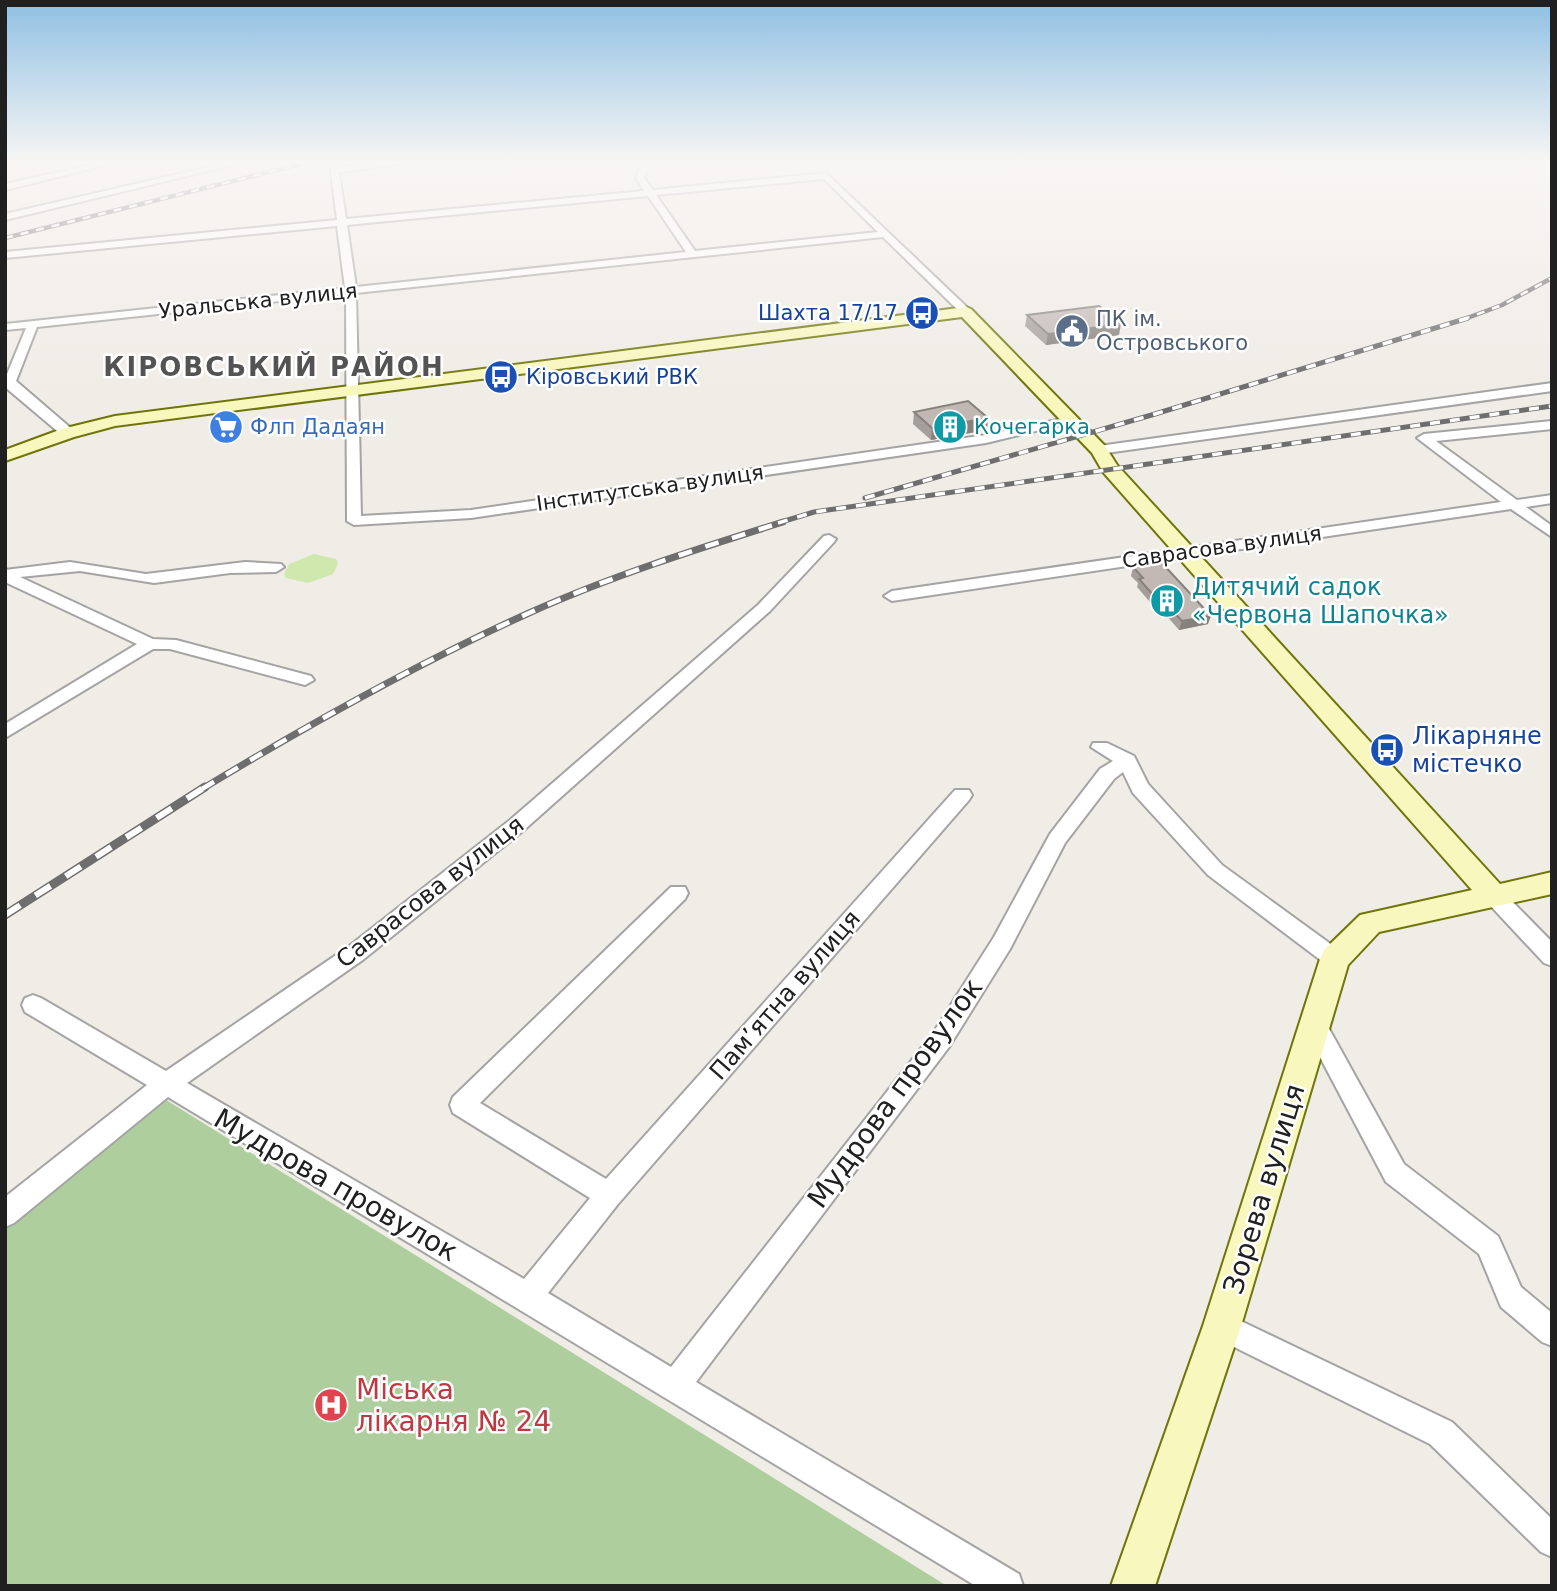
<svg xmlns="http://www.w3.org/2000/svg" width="1557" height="1591" viewBox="0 0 1557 1591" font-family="'DejaVu Sans',sans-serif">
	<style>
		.grass { fill: #cee8ae }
		.forest { fill: #aece9d }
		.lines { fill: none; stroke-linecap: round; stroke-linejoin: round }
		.street-casing { stroke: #a4a4a4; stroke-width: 4 }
		.secondary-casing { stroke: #6f7509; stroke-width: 4 }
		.street { fill: #fff; fill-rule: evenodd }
		.secondary { fill: #f8f7bd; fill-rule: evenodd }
		.rail-far3-casing { stroke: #6e6e6e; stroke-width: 4.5 }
		.rail-far2-casing { stroke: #6e6e6e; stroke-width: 5 }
		.rail-far1-casing { stroke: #6e6e6e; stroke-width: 7 }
		.rail-casing { stroke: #6e6e6e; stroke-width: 9 }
		.rail-far3 { stroke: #fff; stroke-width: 2.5; stroke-dasharray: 8; stroke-linecap: butt }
		.rail-far2 { stroke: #fff; stroke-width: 3.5; stroke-dasharray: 10; stroke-linecap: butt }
		.rail-far1 { stroke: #fff; stroke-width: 4.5; stroke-dasharray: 14; stroke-linecap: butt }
		.rail { stroke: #fff; stroke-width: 6; stroke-dasharray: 18; stroke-linecap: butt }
		.wall { fill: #a69e9a }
		.shaded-wall { fill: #87817d }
		.building { fill: #c1b8b3; stroke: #87817d; stroke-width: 2 }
		.labels { text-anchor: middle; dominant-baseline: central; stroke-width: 5; stroke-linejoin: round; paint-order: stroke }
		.far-street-label { font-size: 21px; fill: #202020; stroke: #fff }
		.far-transit-label { font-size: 21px; fill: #164399; stroke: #fff; text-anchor: end }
		.far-service-label { font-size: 21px; fill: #4e5e75; stroke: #fff; text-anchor: start }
		.far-shop-label { font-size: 21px; fill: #366cbe; stroke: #fff; text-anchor: start }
		.far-culture-label { font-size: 21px; fill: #0d838f; stroke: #fff; text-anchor: start }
		.culture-label { font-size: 24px; fill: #0d838f; stroke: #fff; text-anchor: start }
		.transit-label { font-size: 24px; fill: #164399; stroke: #fff; text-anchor: start }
		.street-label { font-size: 24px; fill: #202020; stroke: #fff }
		.far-district-label { font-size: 26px; font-weight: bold; letter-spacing: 2px; fill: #535353; stroke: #fff }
		.near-street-label { font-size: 28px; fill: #202020; stroke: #fff }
		.near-health-label { font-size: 28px; fill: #be3a42; stroke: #fff; text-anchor: start }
	</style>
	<rect width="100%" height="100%" fill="#f0ece6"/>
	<polygon class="grass" points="314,554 336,559 338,564 333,574 308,583 286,578 284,574 289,564"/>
	<polygon class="forest" points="163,1098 947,1586 5,1586 5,1225"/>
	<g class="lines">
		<g class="street-casing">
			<g id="street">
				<polygon points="95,164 110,164 5,190 5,184"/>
				<polygon points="222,164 237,164 5,220 5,214"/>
				<path d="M330,164h8l1,3 62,-3 -62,8 7,47 298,-28 -8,-13 5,-14h8l-5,14 9,12 173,-17 146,139 -10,2 -79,-77 -527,56 5,223 110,-6 515,-75 85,-18 6,4 -91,22 -515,75 -117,7 -7,-4 -1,-227 -309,33 -21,54 57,49v6h-10l-58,-49v-8l21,-51 -21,2v-6l340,-36 -8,-62 -332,32v-6l332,-32zM824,179l54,53 -183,19 -39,-56zM648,196l38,56 -330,35 -9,-62z"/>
				<polygon points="1552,383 1552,391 1099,454 1092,450 1099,446"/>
				<polygon points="1552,421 1552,429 1436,441 1517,500 1552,495 1552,503 1526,507 1552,526 1552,537 1511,509 892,601 884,596 892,591 1501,502 1417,438 1424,434"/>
				<polygon points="829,535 836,539 834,542 770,611 524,830 364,959 187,1083 524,1279 590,1198 453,1113 450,1105 453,1097 671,887 685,887 688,893 685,899 480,1103 606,1179 955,790 969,790 972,795 969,800 618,1204 548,1293 671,1367 933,1033 994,937 1050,834 1100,769 1113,761 1091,747 1093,743 1107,743 1134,756 1148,784 1222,865 1343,953 1346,959 1343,965 1335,968 1327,965 1208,875 1133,793 1123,772 1114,779 1065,843 1010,949 949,1047 696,1382 1019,1574 1023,1586 976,1586 168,1097 14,1223 5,1227 5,1197 147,1085 25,1012 22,1005 25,998 33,995 41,998 166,1071 348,947 510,820 758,605 824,536"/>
				<polygon points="70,562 146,574 245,562 281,564 284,567 276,572 230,573 154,583 80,571 20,577 153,639 176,640 311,676 314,680 305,685 170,649 153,649 5,738 5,724 137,644 5,582 5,570"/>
				<polygon points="1494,888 1501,890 1552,942 1552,966 1544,963 1487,902 1484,896 1487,890"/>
				<polygon points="1314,1013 1322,1016 1404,1164 1498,1236 1521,1287 1552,1313 1552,1346 1542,1342 1501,1307 1479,1254 1386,1182 1302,1023 1306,1016"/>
				<polygon points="1222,1312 1452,1422 1552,1519 1552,1557 1541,1552 1430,1444 1212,1336 1208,1326 1212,1316"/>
			</g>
		</g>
		<g class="secondary-casing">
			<polygon id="secondary" points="966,307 971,309 1105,446 1117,465 1500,884 1552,872 1552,894 1379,932 1348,965 1241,1326 1155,1586 1111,1586 1203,1326 1320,959 1324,950 1360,915 1472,890 1103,472 1092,453 962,317 115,426 74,437 5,461 5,450 62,429 115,416"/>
		</g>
		<use href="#street" class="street"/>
		<use href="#secondary" class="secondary"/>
		<g class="rail-far3-casing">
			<g id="rail-far3">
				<polyline points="5,238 301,164"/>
				<polyline points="1462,320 1502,305 1552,278"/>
			</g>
		</g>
		<g class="rail-far2-casing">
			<g id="rail-far2">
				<polyline points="865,498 1155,414 1468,318"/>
				<polyline points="778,523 814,512 1552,406"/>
			</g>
		</g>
		<g class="rail-far1-casing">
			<path id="rail-far1" d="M202,789c106,-64 214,-125 327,-176 82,-37 168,-64 254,-91"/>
		</g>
		<g class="rail-casing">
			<polyline id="rail" points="5,915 205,787"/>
		</g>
		<use href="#rail-far3" class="rail-far3"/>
		<use href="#rail-far2" class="rail-far2"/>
		<use href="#rail-far1" class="rail-far1"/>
		<use href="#rail" class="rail"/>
	</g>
	<g class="wall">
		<polygon points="1027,315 1119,335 1046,345 1025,326"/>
		<polygon points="914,412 987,430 931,440 913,424"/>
		<polygon points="1133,567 1208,624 1179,630 1165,614 1161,615 1137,587 1138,583 1131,576"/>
	</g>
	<g class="shaded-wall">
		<polygon points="1121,324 1119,335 1046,345 1048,334"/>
		<polygon points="988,418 987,430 931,440 932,428"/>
		<polygon points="1163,606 1168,606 1165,614 1161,615"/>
		<polygon points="1211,616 1208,624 1179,630 1182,621"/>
	</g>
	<g class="building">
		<polygon points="1099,306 1121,324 1048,334 1027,315"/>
		<polygon points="968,401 988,418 932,428 914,412"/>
		<polygon points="1161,562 1211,616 1182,621 1168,606 1163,606 1139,579 1143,578 1133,567"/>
	</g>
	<linearGradient id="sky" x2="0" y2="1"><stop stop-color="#8fc0e3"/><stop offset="0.42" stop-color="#f8f6f4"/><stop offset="1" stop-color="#f8f6f4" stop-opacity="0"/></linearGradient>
	<rect width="1557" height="387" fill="url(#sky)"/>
	<defs>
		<g id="bus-disc" transform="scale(1.75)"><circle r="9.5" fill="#1a4fb4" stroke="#fff"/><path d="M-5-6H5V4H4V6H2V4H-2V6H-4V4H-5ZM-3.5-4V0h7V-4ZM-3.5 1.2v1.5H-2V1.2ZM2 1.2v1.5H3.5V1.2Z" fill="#fff"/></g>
		<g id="civic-disc" transform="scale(1.75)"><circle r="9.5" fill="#5c6f8a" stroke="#fff"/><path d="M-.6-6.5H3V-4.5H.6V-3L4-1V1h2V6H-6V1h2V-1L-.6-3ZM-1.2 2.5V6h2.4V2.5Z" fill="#fff"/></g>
		<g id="supermarket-disc" transform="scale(1.75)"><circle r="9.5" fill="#3f7fe0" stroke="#fff"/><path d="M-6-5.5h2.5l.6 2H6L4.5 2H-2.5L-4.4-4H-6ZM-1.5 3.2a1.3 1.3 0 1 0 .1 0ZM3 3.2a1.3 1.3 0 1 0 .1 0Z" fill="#fff"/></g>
		<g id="building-disc" transform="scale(1.75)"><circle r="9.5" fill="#0f9aa8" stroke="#fff"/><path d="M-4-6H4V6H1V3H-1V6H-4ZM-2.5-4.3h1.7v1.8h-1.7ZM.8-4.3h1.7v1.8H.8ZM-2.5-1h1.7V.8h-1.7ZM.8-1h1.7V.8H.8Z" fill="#fff"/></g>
		<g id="hospital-disc" transform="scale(1.75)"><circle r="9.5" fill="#e0444e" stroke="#fff"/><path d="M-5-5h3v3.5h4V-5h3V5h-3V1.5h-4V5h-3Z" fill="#fff"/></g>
	</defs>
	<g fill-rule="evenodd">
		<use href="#bus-disc" x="922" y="313"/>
		<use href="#civic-disc" x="1072" y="331"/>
		<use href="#bus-disc" x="501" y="377"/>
		<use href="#supermarket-disc" x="226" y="427"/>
		<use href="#building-disc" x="950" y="427"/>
		<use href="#building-disc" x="1167" y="601"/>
		<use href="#bus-disc" x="1387" y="750"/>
		<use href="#hospital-disc" x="331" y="1405"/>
	</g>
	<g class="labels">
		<g class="far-street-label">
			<text transform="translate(258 301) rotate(-6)">Уральська вулиця</text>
			<text transform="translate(650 488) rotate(-8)">Інститутська вулиця</text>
			<text transform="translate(1222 547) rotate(-8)">Саврасова вулиця</text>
		</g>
		<g class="far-transit-label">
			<text x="898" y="313">Шахта 17/17</text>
			<text x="526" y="377" text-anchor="start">Кіровський РВК</text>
		</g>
		<g class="far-service-label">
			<text x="1096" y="319">ПК ім.<tspan x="1096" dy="24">Островського</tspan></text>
		</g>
		<g class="far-shop-label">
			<text x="250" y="427">Флп Дадаян</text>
		</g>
		<g class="far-culture-label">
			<text x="974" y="427">Кочегарка</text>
		</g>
		<g class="culture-label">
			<text x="1192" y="587">Дитячий садок<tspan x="1192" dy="28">«Червона Шапочка»</tspan></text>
		</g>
		<g class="transit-label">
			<text x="1412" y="736">Лікарняне<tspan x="1412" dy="28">містечко</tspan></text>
		</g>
		<g class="street-label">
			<text transform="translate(430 892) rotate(-38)">Саврасова вулиця</text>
			<text transform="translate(785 995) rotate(-49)">Пам’ятна вулиця</text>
		</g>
		<g class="far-district-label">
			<text x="274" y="367">КІРОВСЬКИЙ РАЙОН</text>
		</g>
		<g class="near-street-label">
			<text transform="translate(895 1093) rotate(-54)">Мудрова провулок</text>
			<text transform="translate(336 1185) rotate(30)">Мудрова провулок</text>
			<text transform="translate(1264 1189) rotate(-73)">Зорева вулиця</text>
		</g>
		<g class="near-health-label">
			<text x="356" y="1389">Міська<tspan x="356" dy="32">лікарня № 24</tspan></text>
		</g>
	</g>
	<rect width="1557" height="1591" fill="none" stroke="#202020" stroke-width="14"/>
</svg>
